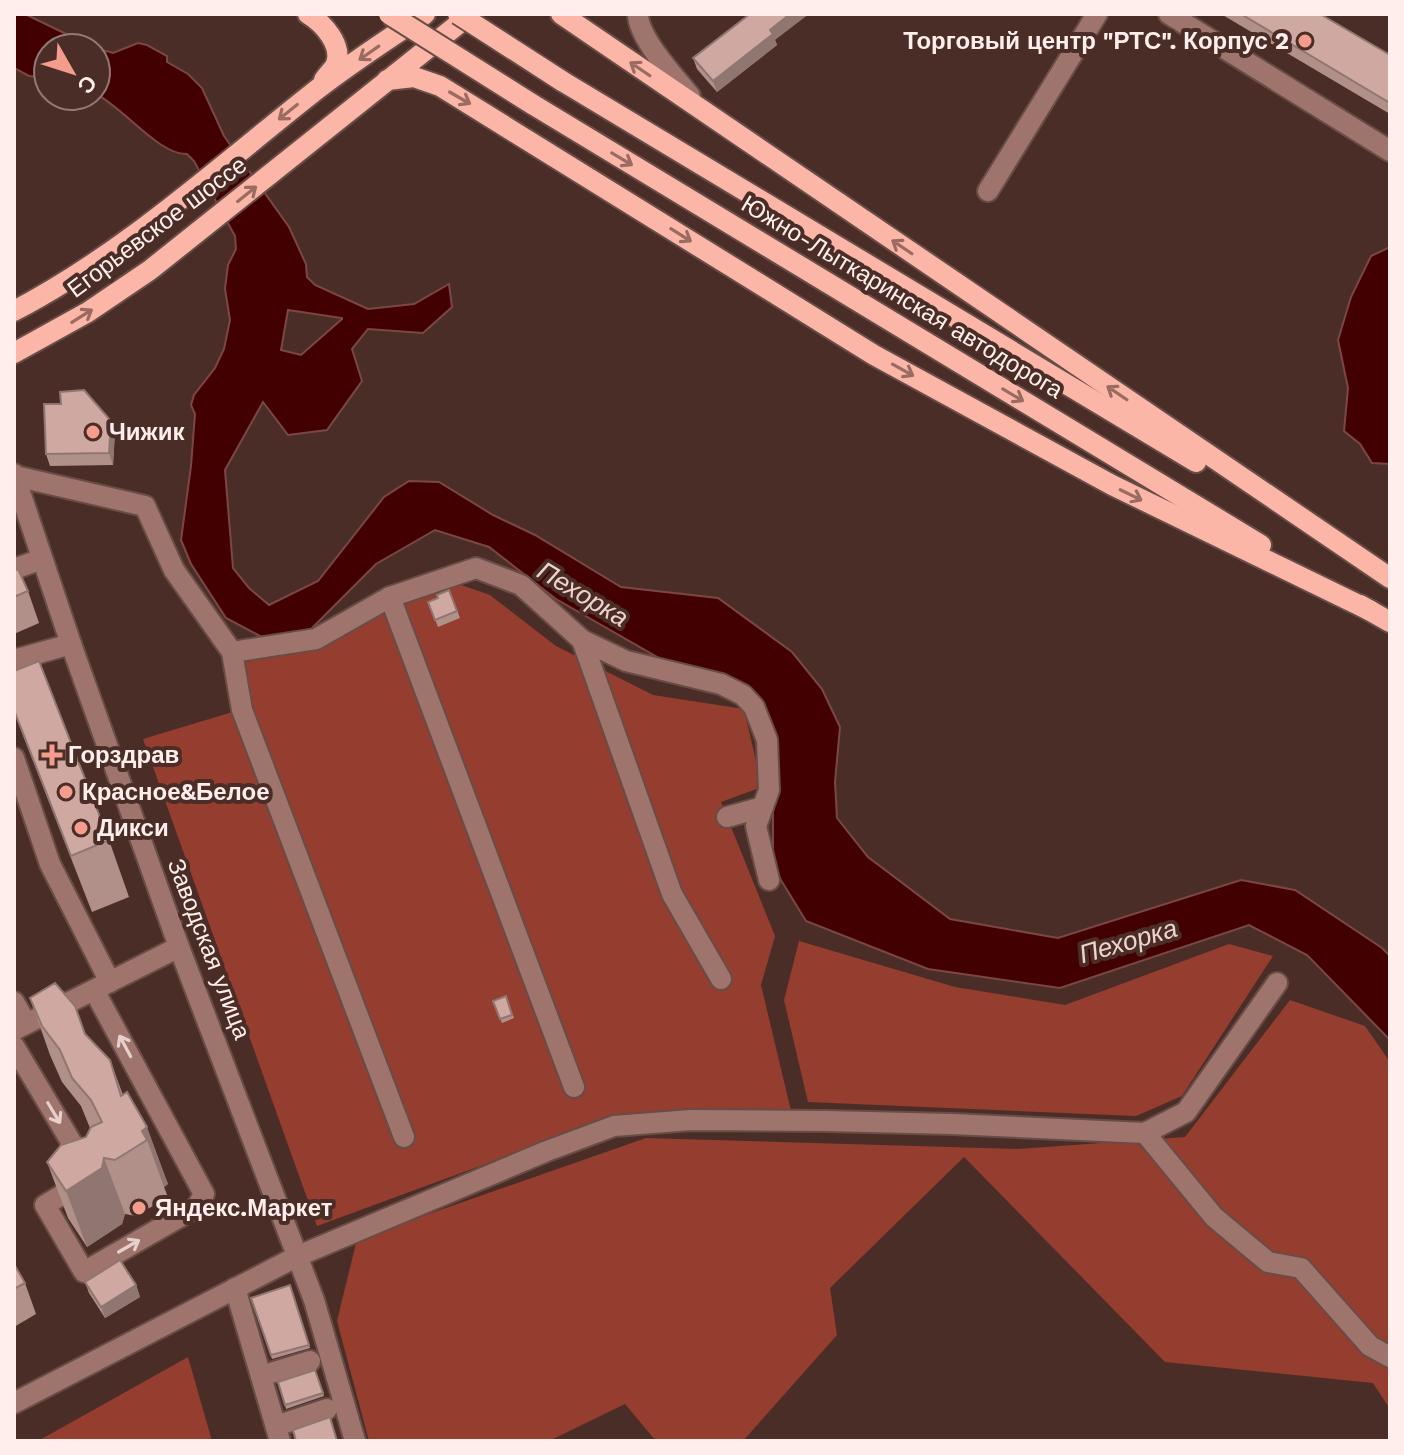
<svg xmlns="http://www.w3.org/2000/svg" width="1404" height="1455" viewBox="0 0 1404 1455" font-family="'Work Sans',sans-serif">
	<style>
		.green { fill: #953d2e }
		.water { fill: #430000; stroke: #7b4746; stroke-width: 2; fill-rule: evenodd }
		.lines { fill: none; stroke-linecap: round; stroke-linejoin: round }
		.minor-casing { stroke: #684c47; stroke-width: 24 }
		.major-casing { stroke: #684c47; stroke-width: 24 }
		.minor { stroke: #9f746c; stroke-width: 20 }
		.major { stroke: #fcb6a8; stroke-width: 20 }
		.major-bridge-casing { stroke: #684c47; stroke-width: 24; stroke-linecap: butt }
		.major-bridge { stroke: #fcb6a8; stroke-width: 20 }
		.wall { fill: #b1908a }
		.shaded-wall { fill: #907671 }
		.building { fill: #cea8a1; stroke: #907671; stroke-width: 2 }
		.oneway { stroke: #9b6b62 }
		.oneway2 { stroke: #e7d0cb }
		.poi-dot { fill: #f49d8c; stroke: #4b2d28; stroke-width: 3 }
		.labels { text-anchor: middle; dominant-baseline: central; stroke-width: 8; stroke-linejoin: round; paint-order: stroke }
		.poi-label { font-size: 24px; font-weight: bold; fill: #ffeeeb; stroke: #4b2d28; text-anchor: start }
		.street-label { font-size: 24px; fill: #ffeeeb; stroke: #4b2d28 }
		.water-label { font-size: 26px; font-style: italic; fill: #eed4ce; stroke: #4b2d28 }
	</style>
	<rect width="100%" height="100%" fill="#4b2d28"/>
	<g class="green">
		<polygon points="441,578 490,595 556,646 653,695 744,709 762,787 721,802 775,936 761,985 792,1115 608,1119 317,1226 143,739 249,707 239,663 310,650"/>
		<polygon points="799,941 955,987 1065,1005 1229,944 1273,956 1182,1096 1136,1116 808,1102 784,1000"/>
		<polygon points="1290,1000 1365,1026 1390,1062 1390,1409 1373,1383 1165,1362 964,1157 830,1288 837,1335 743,1441 656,1441 625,1404 549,1441 369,1441 337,1321 357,1239 646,1138 1018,1149 1185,1137"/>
		<polygon points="188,1357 212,1441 38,1441"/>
	</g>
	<g class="water">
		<polygon points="14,14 25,14 95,48 48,48 48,78 29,76 14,68"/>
		<path d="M138,43l9,2 20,11v6l21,12 14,14 22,48 65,91 17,37 1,13 8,8 53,24 46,-5 35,-20 3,23 -29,26 -55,-4 -16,20 10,32 -35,49 -39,5 -25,-33 -38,68 8,98 16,20 20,17 49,-24 66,-84 25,-16 30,1 54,33 42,20 86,52 97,11 74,54 30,37 18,38 -5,55 2,36 31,39 82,62 108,19 183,-58 54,10 87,58 8,8v84l-83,-85 -58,-30 -189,63 -132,-19 -122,-48 -33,-54v-70l-15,-99 -78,-28 -124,-71 -67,-52 -54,-17 -59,34 -70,70 -44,3 -36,-19 -35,-54 -10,-24 10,-74 4,-52 -4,-9 3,-10 21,-27 9,-19 6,-29 -5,-31 3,-24 8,-16 -1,-13 -41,-75 -7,-7c-28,1 -62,-45 -91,-60v-46l17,5zM288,310l54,8v1l-41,36 -20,-5z"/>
		<polygon points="1390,247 1390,464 1372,463 1360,444 1344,431 1348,388 1338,340 1351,297 1371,256"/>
	</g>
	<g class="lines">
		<g class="minor-casing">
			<g id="minor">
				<path d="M638,14c0,24 37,63 52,82"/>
				<polyline points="1169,14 1390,151"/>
				<polyline points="988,191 1097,14"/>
				<polyline points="14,474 71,644 179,947 314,1300 355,1441"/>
				<polyline points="15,476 145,506 174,570 232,652 242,710 404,1137"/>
				<polyline points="14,569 42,559"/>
				<polyline points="390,597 476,568 521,585 582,640 672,894 721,979"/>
				<polyline points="582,640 626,661 721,684 743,695 754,707 767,740 769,790 756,826 769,880"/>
				<polyline points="232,652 316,639 390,597 574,1087"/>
				<polyline points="14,660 71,644"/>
				<polyline points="14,758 50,864 110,982"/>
				<polyline points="727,817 763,807"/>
				<polyline points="14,1002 26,1023"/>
				<polyline points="14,1030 179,947"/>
				<polyline points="14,1046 92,1177 45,1205 84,1272 197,1207 204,1194 94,990"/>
				<polyline points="1145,1133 1214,1217 1268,1262 1301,1268 1370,1346 1390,1357"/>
				<polyline points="235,1288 280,1441"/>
				<polyline points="261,1376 310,1361"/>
				<polyline points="14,1403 298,1256 547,1151 614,1126 691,1120 826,1121 952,1124 1145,1133 1186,1112 1277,983"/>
				<polyline points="276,1426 327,1409"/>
			</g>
		</g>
		<g class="major-casing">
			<g id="major">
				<path d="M308,14c15,9 35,31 28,50 -2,5 -9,11 -12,16"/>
				<polyline points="561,14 1390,578"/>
				<polyline points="387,80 414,77 440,86 874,355 1112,485 1371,611"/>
				<polyline points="562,81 1196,462"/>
				<polyline points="532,104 1261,545"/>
				<path d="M14,311c109,-57 200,-140 296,-216 36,-29 76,-54 115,-81"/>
				<polyline points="14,353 88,312 150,270 471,14"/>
				<polyline points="1360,605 1390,622"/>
			</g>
		</g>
		<use href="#minor" class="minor"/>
		<use href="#major" class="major"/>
		<g class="major-bridge-casing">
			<g id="major-bridge">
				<polyline points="389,14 532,104"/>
				<polyline points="458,14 562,81"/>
			</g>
		</g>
		<use href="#major-bridge" class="major-bridge"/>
	</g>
	<g class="wall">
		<polygon points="1221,14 1320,14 1390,55 1390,114"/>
		<polygon points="775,40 777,45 717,92 697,69 693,58"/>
		<polygon points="111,421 115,432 113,465 50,466 46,454"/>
		<polygon points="14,571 28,591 39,623 14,634"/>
		<polygon points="449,590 460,618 438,627 428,602 438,598"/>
		<polygon points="14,671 109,840 129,897 92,912 14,712"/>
		<polygon points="506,996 514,1018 502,1023 493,1001"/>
		<polygon points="30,998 86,1034 110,1060 123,1095 127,1092 168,1184 164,1187 168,1197 136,1216 125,1214 122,1224 87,1247 68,1218 47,1162 86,1137 90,1128 81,1106 62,1082 50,1055"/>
		<polygon points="14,1264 25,1283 36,1314 14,1327"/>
		<polygon points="85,1282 136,1285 140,1297 105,1318 89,1293"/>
		<polygon points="290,1285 310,1348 272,1359 251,1298"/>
		<polygon points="315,1370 324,1396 286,1409 278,1382"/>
	</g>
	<g class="shaded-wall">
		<polygon points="790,14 809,14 775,40 777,45 717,92 713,81 770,30"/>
		<polygon points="111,421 115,432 113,465 109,453"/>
		<polygon points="147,1127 168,1184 164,1187 147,1140 142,1131"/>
		<polygon points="104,1158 125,1214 122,1224 87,1247 66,1191"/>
		<polygon points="136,1285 140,1297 105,1318 101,1307"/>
	</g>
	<g class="building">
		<polygon points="750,14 790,14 770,30 773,34 713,81 693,58"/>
		<polygon points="1241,14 1320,14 1390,55 1390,103"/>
		<polygon points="84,390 111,421 109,453 46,454 44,404 61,404 60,392"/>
		<polygon points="18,569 28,591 14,597 14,571"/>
		<polygon points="449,590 457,611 435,620 428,602 438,598 437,595"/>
		<polygon points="39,661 109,840 71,856 14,710 14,671"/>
		<polygon points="55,983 75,1006 85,1034 110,1060 121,1096 127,1092 147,1127 142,1131 147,1140 115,1160 104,1158 102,1168 66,1191 47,1162 61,1145 86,1137 91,1127 102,1122 91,1100 72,1078 60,1050 42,1026 30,998"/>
		<polygon points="506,996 512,1015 500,1019 493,1001"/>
		<polygon points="120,1260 136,1285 101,1307 85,1282"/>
		<polygon points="14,1264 25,1283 14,1289"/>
		<polygon points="290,1285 309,1345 271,1355 251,1298"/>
		<polygon points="315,1370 323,1393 285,1405 278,1382"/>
		<polygon points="330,1417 337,1441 296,1441 293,1430"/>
	</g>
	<defs><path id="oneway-shaft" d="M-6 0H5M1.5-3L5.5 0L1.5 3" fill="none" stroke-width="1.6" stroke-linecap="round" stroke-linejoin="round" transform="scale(2)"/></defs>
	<g class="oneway">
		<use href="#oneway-shaft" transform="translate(369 53) rotate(145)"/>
		<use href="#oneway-shaft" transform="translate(640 69) rotate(-146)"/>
		<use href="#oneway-shaft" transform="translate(460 98) rotate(30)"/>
		<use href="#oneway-shaft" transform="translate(288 112) rotate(141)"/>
		<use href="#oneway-shaft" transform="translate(622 159) rotate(31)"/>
		<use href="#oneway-shaft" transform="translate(247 194) rotate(-39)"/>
		<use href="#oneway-shaft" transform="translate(681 235) rotate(32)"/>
		<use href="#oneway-shaft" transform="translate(902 247) rotate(-146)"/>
		<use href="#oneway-shaft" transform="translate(82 316) rotate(-32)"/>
		<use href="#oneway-shaft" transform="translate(903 370) rotate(29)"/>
		<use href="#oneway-shaft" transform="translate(1117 393) rotate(-146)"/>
		<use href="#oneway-shaft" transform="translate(1013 395) rotate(31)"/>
		<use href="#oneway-shaft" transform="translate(1131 495) rotate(26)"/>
	</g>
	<g class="oneway2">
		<use href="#oneway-shaft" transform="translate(125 1046) rotate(-118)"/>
		<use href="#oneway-shaft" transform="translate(54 1113) rotate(59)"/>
		<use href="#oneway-shaft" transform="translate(129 1246) rotate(-30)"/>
	</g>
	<g class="poi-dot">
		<circle cx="1305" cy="41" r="8"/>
		<circle cx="93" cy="432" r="8"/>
		<path d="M48 743h8v8h8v8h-8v8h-8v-8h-8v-8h8z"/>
		<circle cx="66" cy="792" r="8"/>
		<circle cx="81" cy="828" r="8"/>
		<circle cx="139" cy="1208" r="8"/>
	</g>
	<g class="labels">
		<g class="poi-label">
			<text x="1289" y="41" text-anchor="end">Торговый центр "РТС". Корпус 2</text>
			<text x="109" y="432">Чижик</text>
			<text x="68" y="755">Горздрав</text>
			<text x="82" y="792">Красное&amp;Белое</text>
			<text x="97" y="828">Дикси</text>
			<text x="155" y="1208">Яндекс.Маркет</text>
		</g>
		<g class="street-label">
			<text transform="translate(157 227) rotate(-37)">Егорьевское шоссе</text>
			<text transform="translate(902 297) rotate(31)">Южно-Лыткаринская автодорога</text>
			<text transform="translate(209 949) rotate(69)">Заводская улица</text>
		</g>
		<g class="water-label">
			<text transform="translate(583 594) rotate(31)">Пехорка</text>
			<text transform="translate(1128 941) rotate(-16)">Пехорка</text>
		</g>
	</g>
	<rect width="1404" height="1455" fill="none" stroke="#ffeeeb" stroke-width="32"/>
	<g transform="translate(72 72) rotate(129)"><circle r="38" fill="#4b2d28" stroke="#937a76" stroke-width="2"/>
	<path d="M0-6L14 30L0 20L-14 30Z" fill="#f49d8c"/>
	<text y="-12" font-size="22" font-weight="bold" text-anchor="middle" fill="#ffeeeb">С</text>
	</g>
</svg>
